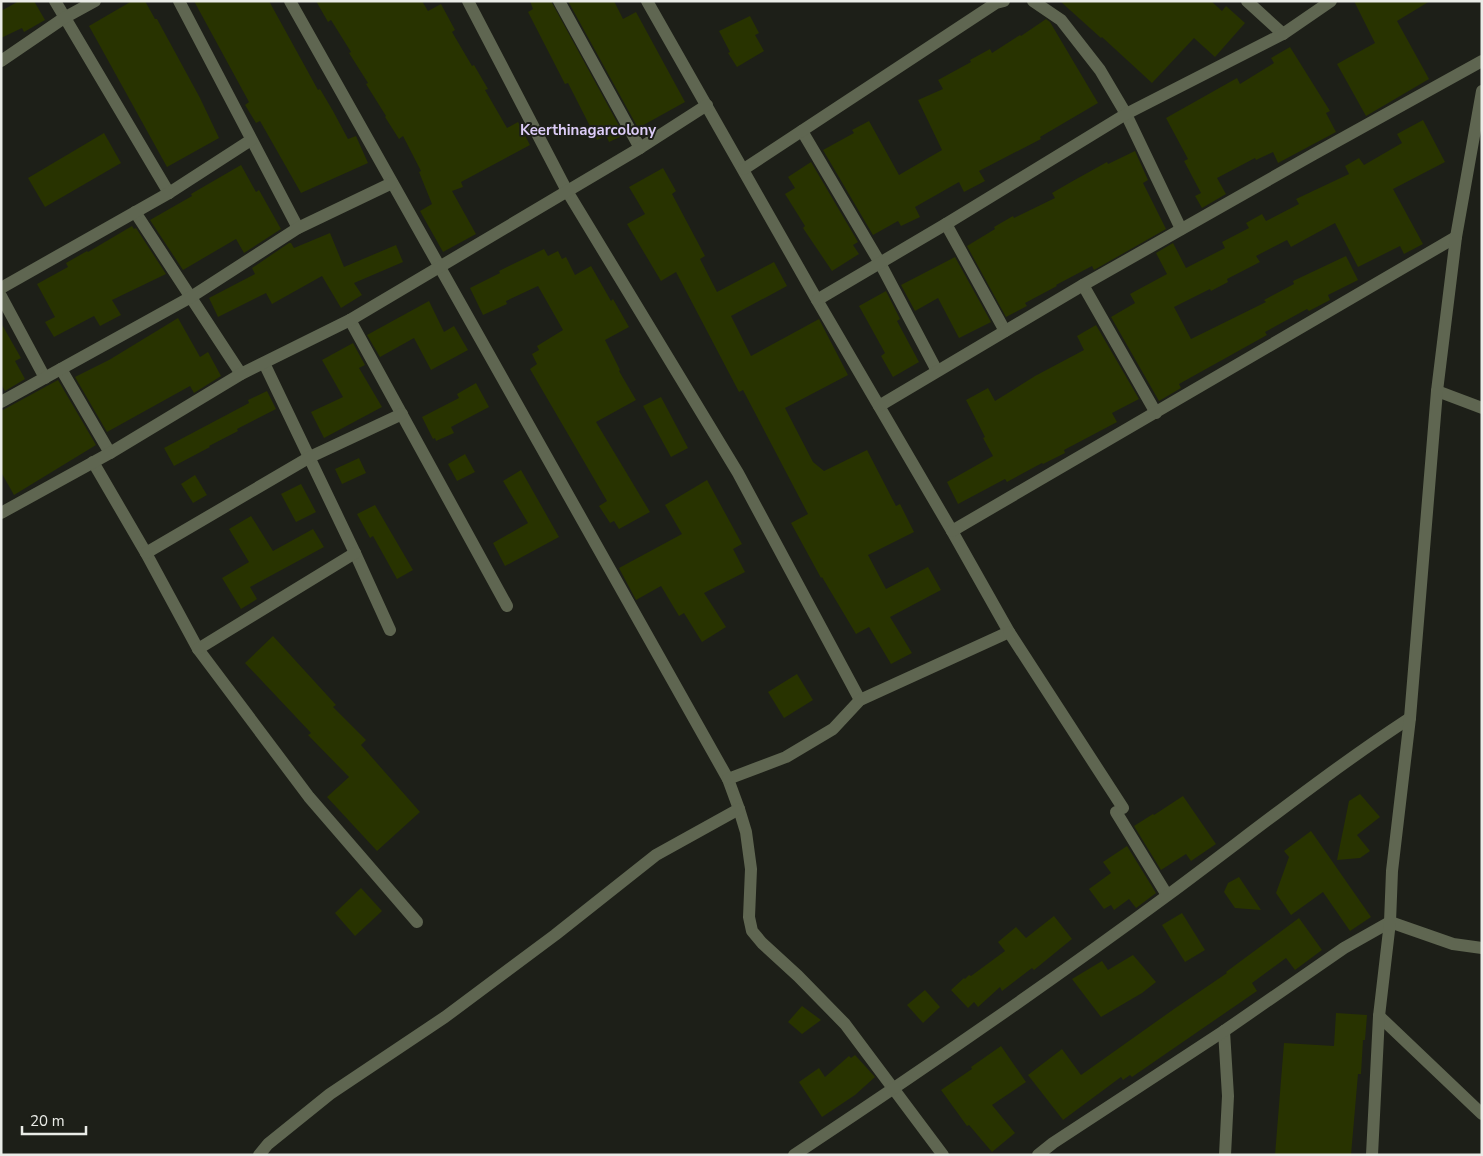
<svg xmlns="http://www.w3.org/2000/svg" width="1483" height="1156" viewBox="0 0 1483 1156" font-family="'Nunito Sans',sans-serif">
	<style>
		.building { fill: #283300 }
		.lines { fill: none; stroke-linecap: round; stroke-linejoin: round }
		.minor { stroke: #5f6651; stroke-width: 12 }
		.labels { text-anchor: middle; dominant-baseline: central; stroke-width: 4; stroke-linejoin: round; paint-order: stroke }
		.neighbourhood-label { font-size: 15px; font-weight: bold; fill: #dcccf7; stroke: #1d1f18 }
	</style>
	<rect width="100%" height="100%" fill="#1d1f18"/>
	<g class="building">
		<polygon points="19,1 34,1 45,20 24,32 22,28 1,38 1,11"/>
		<polygon points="132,1 145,1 155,19 157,19 200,98 219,138 167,167 89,26"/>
		<polygon points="194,1 269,1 318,90 320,89 333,111 348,139 356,136 368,163 301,193 260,121 256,123 245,105 249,102"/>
		<polygon points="316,1 422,1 428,11 441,4 455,30 452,32 472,66 474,65 488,89 485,90 507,128 518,122 530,145 461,182 463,187 452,191 476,234 443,252 420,211 432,204 419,172 421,171 403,136 399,139 385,117 386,116 366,84 368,83 349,53 351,52 331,20 328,22"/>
		<polygon points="530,1 551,1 624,135 609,142 606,135 597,140 568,83 565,84 528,12 533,9"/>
		<polygon points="568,1 614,1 623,19 636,12 685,102 638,128"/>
		<polygon points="1060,1 1211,1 1222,11 1226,6 1245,23 1215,57 1194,38 1152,83 1102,37 1101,38"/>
		<polygon points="1354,1 1430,1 1397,21 1429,79 1366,116 1337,64 1375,43"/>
		<polygon points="750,16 759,33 755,35 764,51 737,67 728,53 730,52 719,31"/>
		<polygon points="1046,19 1050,22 1098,103 1040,137 1041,139 979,171 985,181 964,192 959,182 915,207 920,217 901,226 898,221 873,235 823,150 854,133 852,130 869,121 899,175 942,150 918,100 943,89 938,80 971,62 970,60 990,49 992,53 1020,35 1021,36"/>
		<polygon points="1290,47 1330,111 1326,113 1336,132 1278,163 1273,152 1256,160 1255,158 1217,178 1226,194 1202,208 1195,196 1201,193 1184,161 1188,159 1166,118 1237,78 1240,84 1274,63 1271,58"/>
		<polygon points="1423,120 1445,162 1393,189 1423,244 1404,254 1400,246 1358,267 1335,223 1291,247 1287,240 1256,256 1260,262 1227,279 1228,282 1211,291 1210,289 1174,307 1191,339 1266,302 1264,300 1294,284 1293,281 1346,256 1358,280 1328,295 1330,300 1309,311 1307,309 1265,332 1267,335 1179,384 1181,388 1159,401 1111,317 1135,303 1130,294 1167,274 1156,253 1173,243 1186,268 1225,248 1222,242 1249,228 1246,223 1262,214 1266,221 1299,204 1296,199 1349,174 1345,166 1359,158 1364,165 1402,143 1397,134"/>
		<polygon points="104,133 121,163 45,207 28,178"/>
		<polygon points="1135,151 1148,180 1143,183 1166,229 1094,270 1092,266 1056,285 1057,286 1025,303 1027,306 1006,317 967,246 995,229 994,227 1013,216 1014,218 1055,198 1052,193 1071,182 1107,162 1108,164"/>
		<polygon points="811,162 858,242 853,245 859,254 832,271 803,228 805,226 785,194 795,188 788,177"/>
		<polygon points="241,165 256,192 259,190 281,229 244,253 236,239 183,270 150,220 192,196 191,194"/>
		<polygon points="663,168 676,191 672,194 705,256 700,259 717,292 774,262 787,286 731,316 751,356 819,319 848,375 785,408 813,462 824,471 867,450 896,506 900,504 914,532 868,555 886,589 928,567 941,590 890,617 912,653 891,664 869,627 856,634 822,577 821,578 791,523 808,514 743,390 739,392 676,272 661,281 627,224 645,214 629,187"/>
		<polygon points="132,226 134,229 136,228 166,274 112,300 121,315 100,326 94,316 54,337 45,322 55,317 37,284 68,267 66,263 87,251 88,252"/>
		<polygon points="330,233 344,267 396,245 403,262 354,283 362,295 341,308 322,276 272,304 266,293 218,317 209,298 255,274 252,268 289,243 291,243 294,248"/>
		<polygon points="544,249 548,256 558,251 562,259 566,257 575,275 591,266 611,301 613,299 629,327 605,340 620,370 619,371 636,400 596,422 650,512 619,529 614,521 610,523 599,506 607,501 530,369 537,364 532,354 539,350 537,346 563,330 538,286 506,301 507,304 483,315 470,288 500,273 499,271"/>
		<polygon points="955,257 991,322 959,338 938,298 915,311 901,285"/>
		<polygon points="886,291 900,319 897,321 919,362 893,377 881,356 885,353 859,306"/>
		<polygon points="429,301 444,332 454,326 468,350 431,370 414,338 380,357 367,335"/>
		<polygon points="178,318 200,357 208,352 221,376 194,393 190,386 107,432 75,377 109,360"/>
		<polygon points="1,323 21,358 15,361 25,379 5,391 1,384"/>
		<polygon points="1096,325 1139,399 1112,413 1117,422 1064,450 1065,453 1043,464 1042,463 1007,482 1005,479 958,504 947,482 993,456 983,438 985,437 966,400 988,388 995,401 1035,376 1084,350 1077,336"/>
		<polygon points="353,343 365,365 359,368 382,407 324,438 311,412 343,397 322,360"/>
		<polygon points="58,380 96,445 14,495 1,472 1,411"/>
		<polygon points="476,383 489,407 451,427 454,433 436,441 435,438 433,439 422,417 459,398 457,394"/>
		<polygon points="267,391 276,409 237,429 238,431 209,446 210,447 174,466 164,448 249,403 248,400"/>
		<polygon points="661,397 688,448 671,457 643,406"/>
		<polygon points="465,454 475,472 457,481 448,464"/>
		<polygon points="359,458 366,473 342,484 335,469"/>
		<polygon points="521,470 559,537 505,566 493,543 528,523 503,481"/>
		<polygon points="195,475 207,495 193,503 181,484"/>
		<polygon points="707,480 742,544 733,549 745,572 704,593 726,627 702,642 684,613 679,616 661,586 636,600 619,568 682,534 665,505"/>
		<polygon points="301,484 316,512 296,522 281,494"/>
		<polygon points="375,505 413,570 397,579 373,536 370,538 357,514"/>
		<polygon points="251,516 273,551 313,529 324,547 250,587 257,599 241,609 222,578 249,562 229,529"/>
		<polygon points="273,636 336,705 333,707 366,740 361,745 420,812 377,851 327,797 349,777 308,735 311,733 245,663"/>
		<polygon points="797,674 813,700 784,718 768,692"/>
		<polygon points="1360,794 1380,817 1357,835 1370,851 1360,858 1337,860 1349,801"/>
		<polygon points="1183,796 1216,844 1191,861 1186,854 1161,870 1134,826 1153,814 1154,815"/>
		<polygon points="1311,831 1371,917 1350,931 1323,892 1291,915 1276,893 1289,857 1284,851"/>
		<polygon points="1127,846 1156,893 1136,908 1129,899 1114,910 1111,905 1104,909 1089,889 1111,873 1103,862"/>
		<polygon points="1239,877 1261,910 1235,908 1224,892 1228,883"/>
		<polygon points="361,888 382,911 355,936 335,913"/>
		<polygon points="1182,913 1205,950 1185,962 1162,925"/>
		<polygon points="1054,916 1072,939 1034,970 1032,968 1002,991 1000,987 978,1007 974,1002 968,1008 951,990 964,978 965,979 969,975 971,976 1005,951 998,942 1016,927 1026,938"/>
		<polygon points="1299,918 1322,950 1295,970 1286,958 1252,983 1257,991 1132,1077 1130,1075 1123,1080 1121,1077 1063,1120 1028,1075 1062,1049 1081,1075 1174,1009 1227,973 1226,972"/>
		<polygon points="1133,955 1156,982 1142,993 1101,1017 1072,979 1102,961 1108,970"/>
		<polygon points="925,990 940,1007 923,1023 907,1005"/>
		<polygon points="802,1006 821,1020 802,1034 788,1022"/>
		<polygon points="1336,1013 1367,1015 1365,1040 1363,1040 1361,1074 1358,1074 1351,1155 1275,1155 1284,1043 1334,1046"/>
		<polygon points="1001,1046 1026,1082 992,1105 1015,1133 992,1152 969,1125 967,1126 941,1090 972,1069 971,1067"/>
		<polygon points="855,1055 875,1077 855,1095 822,1117 799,1082 819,1068 825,1077 849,1056 851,1058"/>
	</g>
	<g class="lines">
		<g class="minor">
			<polyline points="55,1 169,193"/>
			<polyline points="179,1 298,228"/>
			<polyline points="290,1 728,779 739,809 746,832 751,869 749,917 752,931 762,943 798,976 845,1024 943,1155"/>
			<polyline points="468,1 567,191 738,473 860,700"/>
			<polyline points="559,1 640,148"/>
			<polyline points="647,1 817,300 952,531 1009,632 860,700 833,729 786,757 728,779"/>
			<polyline points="1033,1 1061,20 1100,70 1126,114 1181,229"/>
			<polyline points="1247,1 1283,34"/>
			<polyline points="1,61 64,18 95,1"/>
			<polyline points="802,131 880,263 937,371"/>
			<polyline points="744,169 996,3 1004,1"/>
			<polyline points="135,212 241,374"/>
			<polyline points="946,224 1005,331"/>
			<polyline points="1083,285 1156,413"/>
			<polyline points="1,288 169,193 251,140"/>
			<polyline points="1,296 45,378"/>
			<polyline points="817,300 946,224 1126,114 1283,34 1331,1"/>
			<polyline points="350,320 507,606"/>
			<polyline points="264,363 355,553 390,630"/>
			<polyline points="61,369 110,453"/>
			<polyline points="1437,391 1482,408"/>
			<polyline points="1,402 191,297 298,228 392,183"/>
			<polyline points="879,406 1083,285 1314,154 1482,61"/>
			<polyline points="93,462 146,553 198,649 309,797 417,922"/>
			<polyline points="1,513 110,453 241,374 350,320 640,148 707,105"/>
			<polyline points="952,531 1456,237"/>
			<polyline points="146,553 310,457 402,414"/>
			<polyline points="1009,632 1123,808"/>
			<polyline points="198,649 355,553"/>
			<polyline points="1116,812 1167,895"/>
			<polyline points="1379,1016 1482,1114"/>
			<polyline points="1224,1031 1228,1096 1225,1155"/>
			<polyline points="259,1155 268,1144 330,1094 445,1017 555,935 656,855 739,809"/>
			<path d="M794,1155c127,-84 252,-170 374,-260 81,-60 158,-122 242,-177"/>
			<polyline points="1038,1155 1053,1143 1224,1031 1344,948 1390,922 1453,944 1482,948"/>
			<polyline points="1372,1155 1379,1016 1390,922 1392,871 1410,718 1437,391 1456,237 1482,91"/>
		</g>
	</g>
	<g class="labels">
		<g class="neighbourhood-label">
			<text x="588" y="130">Keerthinagarcolony</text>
		</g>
	</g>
	<rect width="1483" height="1156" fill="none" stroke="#eaece7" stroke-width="5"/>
	<path d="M22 1126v8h64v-8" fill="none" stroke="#eaece7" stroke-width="2.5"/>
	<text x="30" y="1126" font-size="15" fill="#eaece7" stroke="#1d1f18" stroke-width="4" paint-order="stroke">20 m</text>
</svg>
